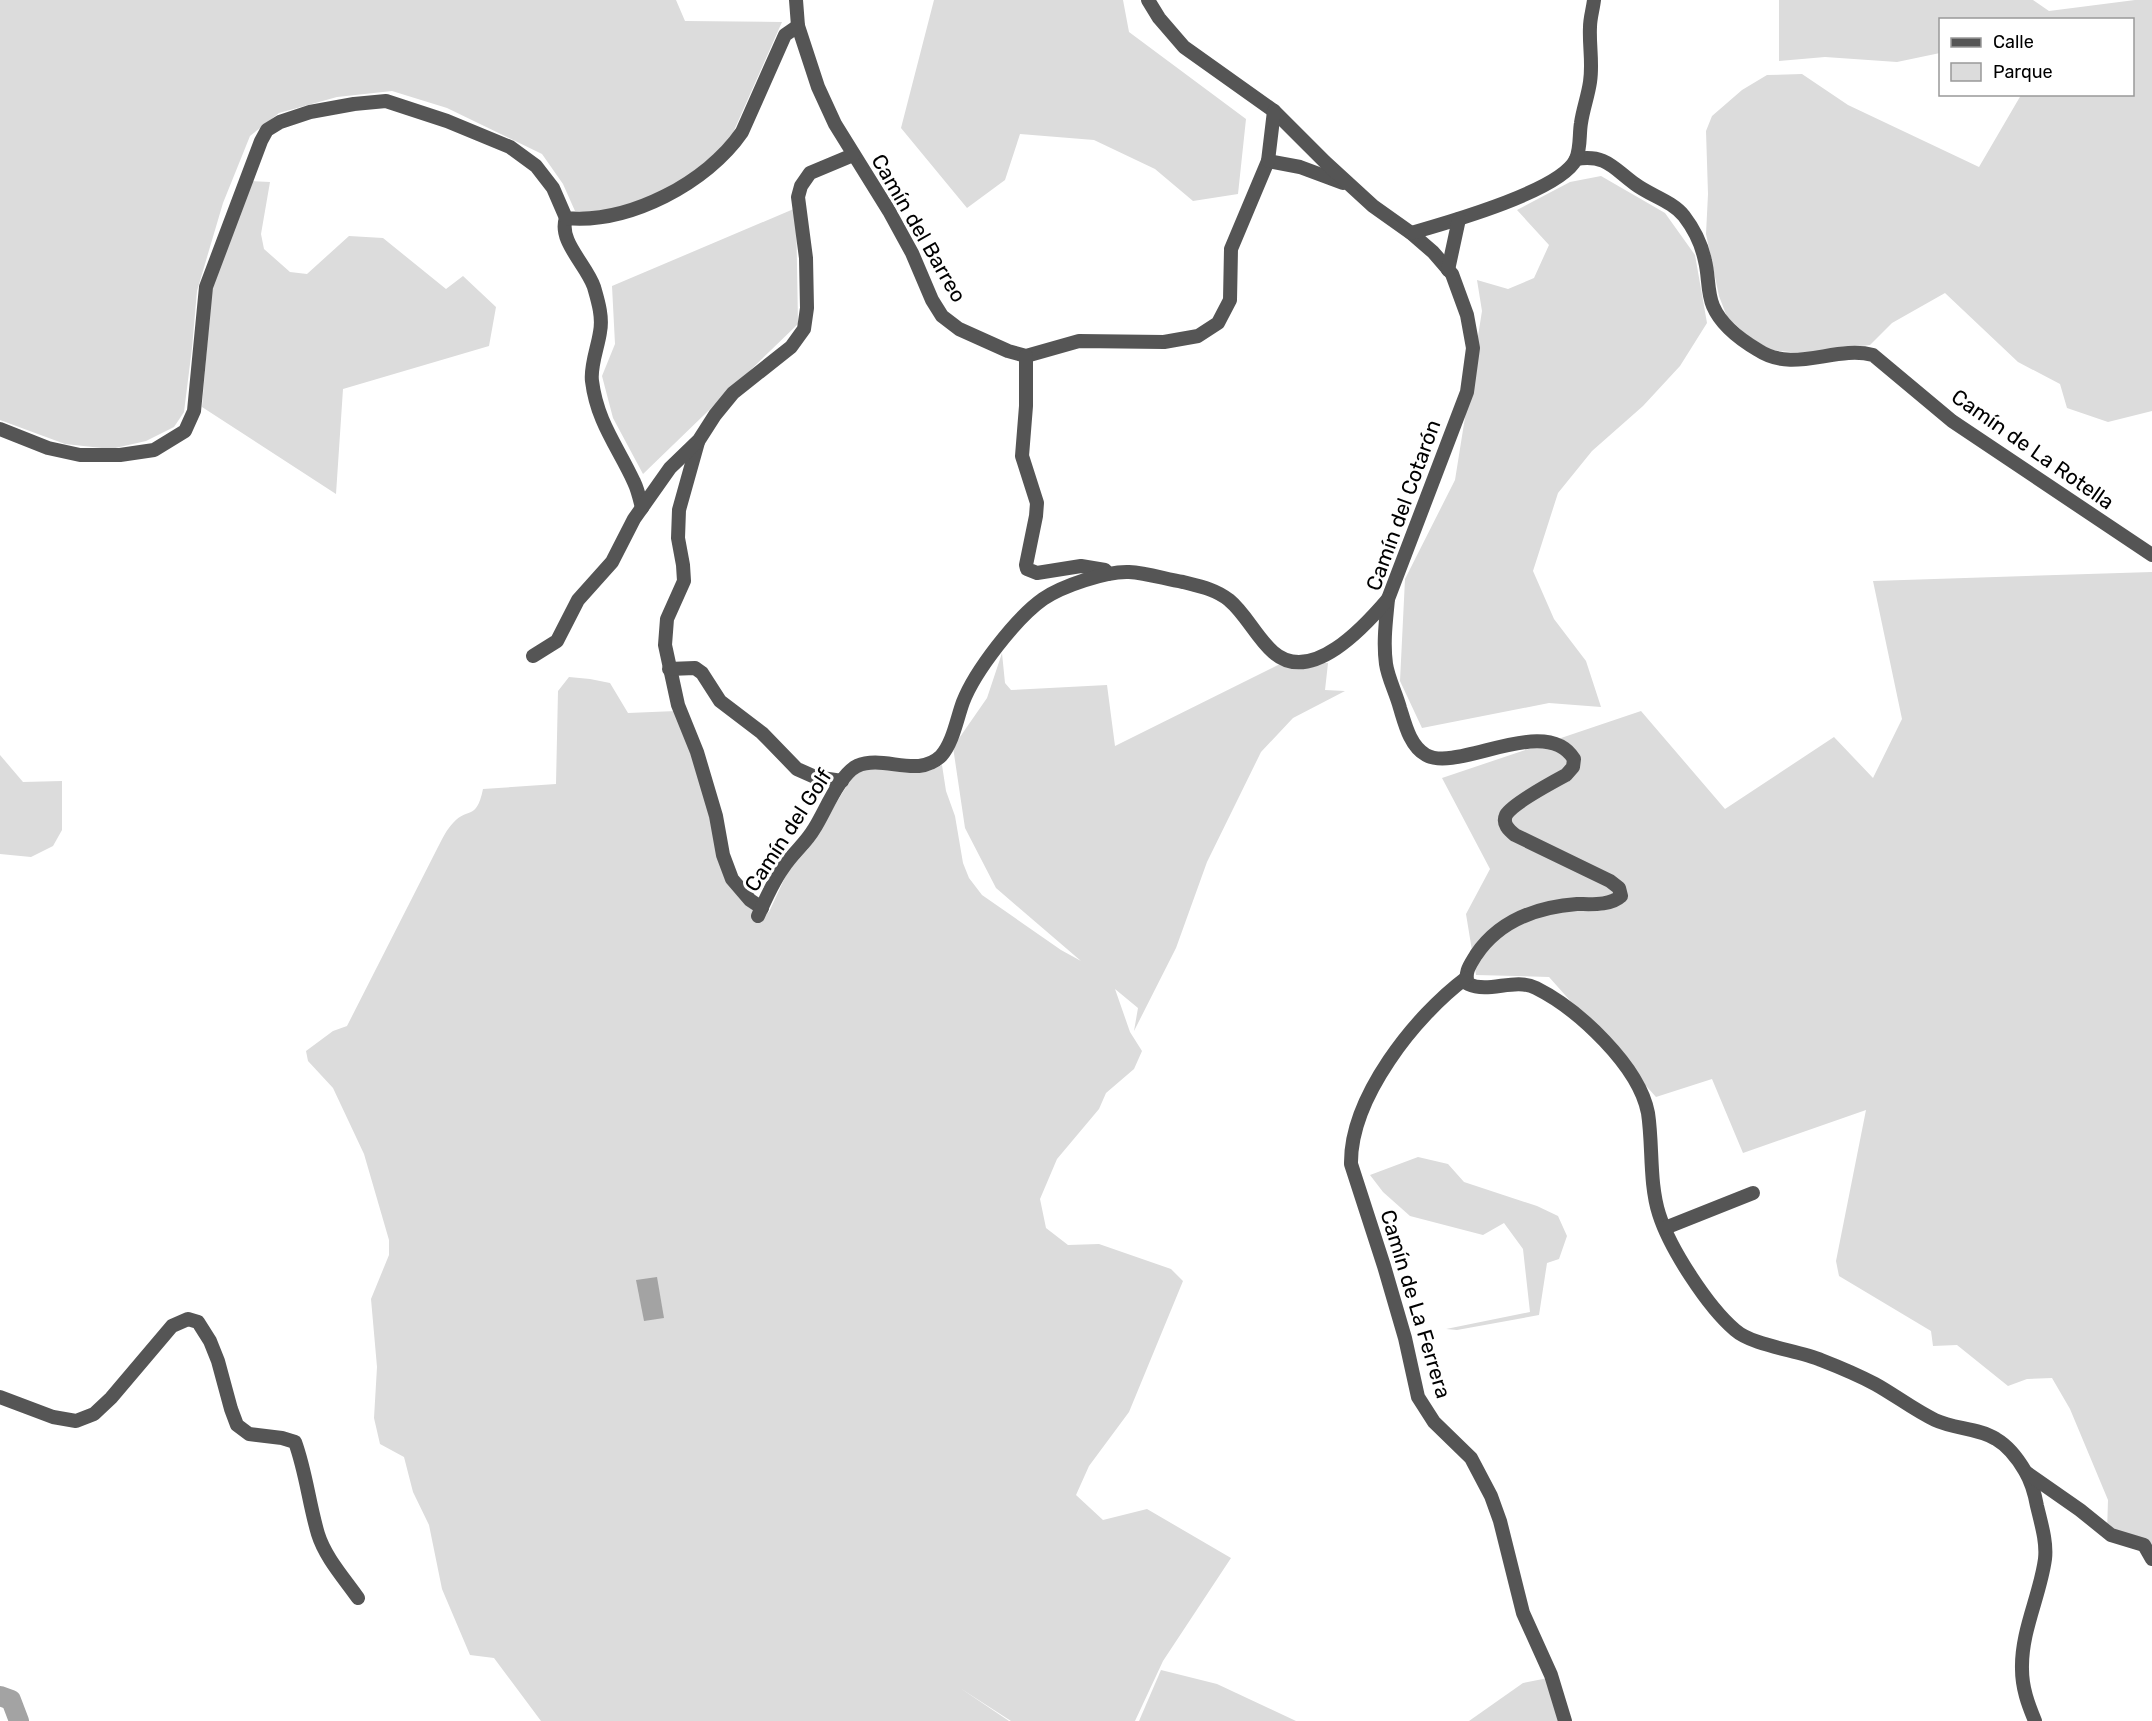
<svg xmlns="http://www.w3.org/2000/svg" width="2152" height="1721" viewBox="0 0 2152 1721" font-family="Rubik,sans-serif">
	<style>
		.green { fill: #dcdcdc }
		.water { fill: #a3a3a3 }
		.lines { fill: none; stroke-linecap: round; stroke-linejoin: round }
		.river { stroke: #a3a3a3; stroke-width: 20 }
		.minor { stroke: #555; stroke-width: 14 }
		.labels { text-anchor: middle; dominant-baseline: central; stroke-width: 6; stroke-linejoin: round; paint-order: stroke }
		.street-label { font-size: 21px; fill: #000; stroke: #fff }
	</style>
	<rect width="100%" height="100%" fill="#fff"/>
	<g class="green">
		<polygon points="0,0 676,0 685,21 782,22 732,135 716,153 685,178 635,205 591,213 575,211 563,184 542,154 447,108 392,91 337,97 279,113 250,136 223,203 197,291 192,348 184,412 174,427 146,441 111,449 65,444 0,420"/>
		<polygon points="934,0 1123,0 1129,32 1246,119 1238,194 1193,201 1155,169 1094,140 1020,134 1005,180 967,208 901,128"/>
		<polygon points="1779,0 2033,0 2049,11 2135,0 2152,0 2152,411 2108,422 2067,408 2060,384 2018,362 1945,293 1892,323 1870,345 1800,353 1771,350 1748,336 1727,317 1719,296 1706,234 1708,194 1706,131 1712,116 1742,90 1767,75 1802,74 1848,105 1979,167 2021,95 2132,94 2132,20 1940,20 1940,53 1897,62 1825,57 1779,61"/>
		<polygon points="1601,176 1665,213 1695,255 1707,323 1680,366 1643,406 1592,451 1558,493 1533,571 1554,619 1586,661 1601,707 1549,703 1422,728 1400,681 1405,579 1455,480 1482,311 1477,280 1508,289 1534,278 1549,245 1517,210 1570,182"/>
		<polygon points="250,181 270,182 261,234 264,249 290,272 307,274 349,236 383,238 446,289 463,276 496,307 489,346 343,389 336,494 202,407 212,286"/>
		<polygon points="796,208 798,324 643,474 613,418 602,376 615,344 612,286"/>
		<polygon points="2152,572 2152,1558 2147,1539 2107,1532 2108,1500 2070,1409 2052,1378 2027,1379 2008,1386 1957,1345 1933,1346 1931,1331 1839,1276 1836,1261 1866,1110 1743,1153 1712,1079 1656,1097 1549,977 1476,975 1466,914 1490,869 1442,778 1641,711 1725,809 1834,737 1873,778 1902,719 1873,581"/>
		<path d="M1002,653l3,30 6,7 96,-5 8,61 167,-83h46l-3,27 20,1 -52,27 -32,34 -54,110 -31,86 -42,83 4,-23 -23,-19 15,43 12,19 -8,18 -28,24 -7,16 -42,50 -17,40 6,29 22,17 31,-1 72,25 12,12 -54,131 -40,54 -13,29 27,25 44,-11 84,49 -68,103 -28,60h-124l-51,-33 49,33h-468l-47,-63 -24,-3 -28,-66 -13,-64 -16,-33 -9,-35 -24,-13 -6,-26 3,-51 -6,-68 18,-44v-15l-25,-86 -31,-66 -25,-27 -2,-10 27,-20 14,-5 91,-179c4,-8 9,-18 15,-24 15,-17 23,-1 30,-34l73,-5 2,-93 11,-14 21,2 20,4 18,30 48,-2 17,43 19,63 37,86 9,13 11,-4 19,-41 20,-22 46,-75 14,-6 49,4 15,-2 10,-5 4,26 9,25 8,47 6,15 13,17 79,55 20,11 -85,-73 -31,-60 -12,-81 34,-49z"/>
		<polygon points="0,755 23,782 62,781 62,830 53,846 31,857 0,854"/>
		<polygon points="1418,1157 1448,1164 1464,1182 1537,1206 1558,1216 1567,1236 1559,1259 1547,1263 1539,1315 1457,1330 1446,1329 1530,1312 1523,1249 1504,1223 1483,1235 1410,1216 1383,1192 1370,1175"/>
		<polygon points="1161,1670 1217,1684 1296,1721 1139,1721"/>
		<polygon points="1548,1678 1559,1721 1469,1721 1523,1683"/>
	</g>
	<polygon class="water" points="657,1277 664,1318 644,1321 636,1280"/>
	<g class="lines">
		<polyline class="river" points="0,1696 11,1700 19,1721"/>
		<g class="minor">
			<polyline points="796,0 798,26 818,87 835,124 889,211 912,253 932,300 942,316 959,329 1008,351 1026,356 1079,341 1164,342 1198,336 1218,323 1230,300 1231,249 1268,161 1300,167 1343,183"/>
			<path d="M1148,0l11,18 25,29 90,64 51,51 48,44 38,27 22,19 19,22 15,41 6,33 -6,44 -79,207c-2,22 -5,43 -2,65 2,14 10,29 14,44 5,16 10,38 26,47 32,18 120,-42 148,4l-1,8 -7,8c-13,7 -54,29 -60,40 -4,9 3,15 9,20l95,46 9,7 2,8c-11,10 -30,8 -44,8 -40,3 -78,17 -101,51 -6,10 -12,17 -8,29 22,10 46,-7 68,4 42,21 103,78 112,125 5,33 1,69 11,101 11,35 49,93 76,116 18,16 63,20 86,30 18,7 37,15 54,24 20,11 39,26 60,36 19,9 44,8 61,19 12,7 22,20 29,32 6,10 10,24 12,35 4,17 10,36 8,53 -5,37 -24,72 -23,110 0,19 6,35 13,52"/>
			<path d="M1576,159c30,-5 37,9 59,25 16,12 37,17 49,32 10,13 18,30 21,45 4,15 2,31 8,45 8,19 28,34 45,44 36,24 77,-5 115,5l79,66 200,134"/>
			<polyline points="1268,161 1274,111"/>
			<path d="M566,218c-8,23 20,46 28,69 4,14 9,30 6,45 -2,15 -10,34 -8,49 5,41 26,66 42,101 4,8 6,18 8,26"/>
			<path d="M1411,233c35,-10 150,-42 165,-74 5,-12 3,-25 5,-36 2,-14 7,-27 9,-41 3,-19 -1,-36 0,-55 0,-9 3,-18 4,-27"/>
			<polyline points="1448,270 1459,219"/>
			<polyline points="1026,356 1026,406 1022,456 1037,503 1036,516 1026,565 1027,569 1037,573 1081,566 1105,570 1108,574"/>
			<path d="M0,429l48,19 32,7h40l34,-5 31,-19 9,-20 12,-124 55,-146 6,-11 13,-8 30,-10 44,-8 32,-3 61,20 63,26 26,19 17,22 13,30c63,6 141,-35 176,-86l43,-97 13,-9"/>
			<polyline points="698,442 679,510 678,538 683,565 684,581 667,619 665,645 678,705 697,752 716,816 723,855 732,879 750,900 762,908"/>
			<polyline points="533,656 557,641 578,600 612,562 634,519 670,468 699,440 715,415 733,393 791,347 804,329 807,308 806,258 798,197 801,186 810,173 853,155"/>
			<polyline points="669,669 695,668 702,673 720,701 762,733 797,769 815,777 842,781"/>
			<path d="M758,916c7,-16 15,-34 25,-48 9,-14 23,-25 31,-39 11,-17 25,-54 43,-63 27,-12 60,13 84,-10 12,-13 16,-38 22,-54 12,-31 53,-84 80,-103 19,-13 63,-28 86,-27 18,1 36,7 54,10 16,4 32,7 46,18 17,14 27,37 44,52 38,34 92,-26 115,-53"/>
			<path d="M1466,978c-51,38 -116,120 -115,186l33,102 21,72 13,59 16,25 37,36 20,38 9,25 23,92 28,62 14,46"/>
			<polyline points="1665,1228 1753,1193"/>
			<path d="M0,1397l53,20 23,4 18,-7 17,-16 61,-72 16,-7 10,3 12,19 8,20 13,48 6,16 12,9 33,4 13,4c11,30 14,62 23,92 7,23 26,44 40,64"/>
			<polyline points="2027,1473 2080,1510 2111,1535 2144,1545 2152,1559"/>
		</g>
	</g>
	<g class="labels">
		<g class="street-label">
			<text transform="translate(919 228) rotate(60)">Camín del Barreo</text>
			<text transform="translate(2033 449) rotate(35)">Camín de La Rotella</text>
			<text transform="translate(1403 505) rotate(-70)">Camín del Cotarón</text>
			<text transform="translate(788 830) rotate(-57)">Camín del Golf</text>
			<text transform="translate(1416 1304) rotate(73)">Camín de La Ferrera</text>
		</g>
	</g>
	<rect x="1939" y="18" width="195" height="78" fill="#ffffff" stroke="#999999" stroke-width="1.5"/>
	<rect x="1951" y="38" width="30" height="9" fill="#555555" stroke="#999999" stroke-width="1.5"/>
	<text x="1993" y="48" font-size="18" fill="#000000">Calle</text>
	<rect x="1951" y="63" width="30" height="18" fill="#dcdcdc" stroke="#999999" stroke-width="1.5"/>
	<text x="1993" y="78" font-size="18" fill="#000000">Parque</text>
</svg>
